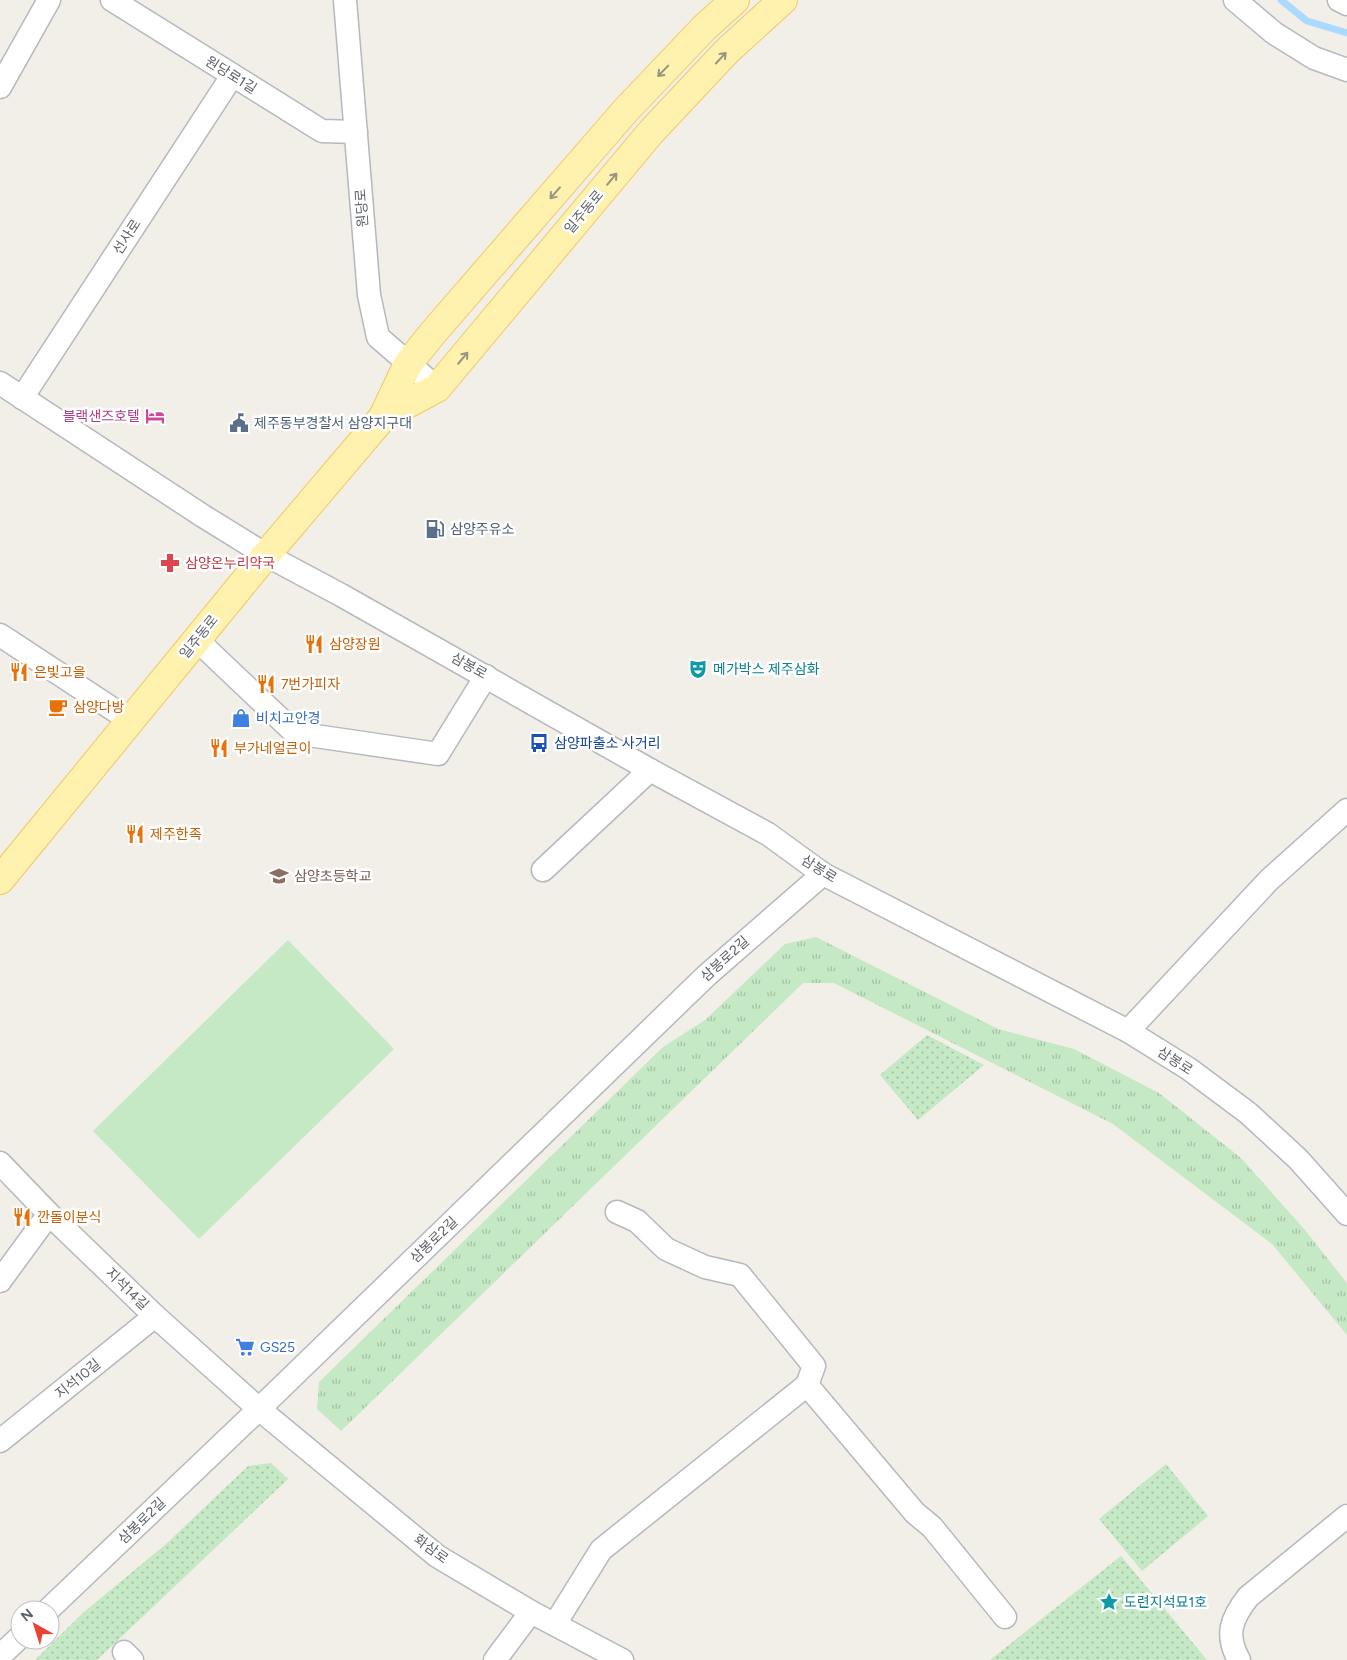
<svg xmlns="http://www.w3.org/2000/svg" width="1347" height="1660" viewBox="0 0 1347 1660" font-family="Figtree,'Noto Sans KR',sans-serif">
	<style>
		.grass { fill: url(#grass-tufts) }
		.park { fill: url(#park-dots) }
		.pitch { fill: #c5e8c5 }
		.lines { fill: none; stroke-linecap: round; stroke-linejoin: round }
		.stream { stroke: #aadaff; stroke-width: 7 }
		.minor-casing { stroke: #b5b8bc; stroke-width: 25 }
		.major-casing { stroke: #f2c960; stroke-width: 30 }
		.minor { stroke: #fff; stroke-width: 22 }
		.major { stroke: #fff2af; stroke-width: 28 }
		.oneway { stroke: #979581 }
		.labels { text-anchor: middle; dominant-baseline: central; stroke-width: 5; stroke-linejoin: round; paint-order: stroke }
		.street-label { font-size: 14px; fill: #5f6368; stroke: #fff }
		.hotel-label { font-size: 14px; fill: #b23c85; stroke: #fff; text-anchor: end }
		.service-label { font-size: 14px; fill: #4e5e75; stroke: #fff; text-anchor: start }
		.health-label { font-size: 14px; fill: #be3a42; stroke: #fff; text-anchor: start }
		.food-label { font-size: 14px; fill: #c56008; stroke: #fff; text-anchor: start }
		.culture-label { font-size: 14px; fill: #0d838f; stroke: #fff; text-anchor: start }
		.shop-label { font-size: 14px; fill: #366cbe; stroke: #fff; text-anchor: start }
		.transit-label { font-size: 14px; fill: #164399; stroke: #fff; text-anchor: start }
		.education-label { font-size: 14px; fill: #785e54; stroke: #fff; text-anchor: start }
	</style>
	<defs>
		<pattern id="grass-tufts" width="24" height="20" patternUnits="userSpaceOnUse" patternTransform="scale(1.25)"><rect width="24" height="20" fill="#c5e8c5"/><path d="M3 7l-1-3M5 7V3M7 7l1-3M15 17l-1-3M17 17v-4M19 17l1-3" fill="none" stroke="#a3c0a4"/></pattern>
		<pattern id="park-dots" width="8" height="8" patternUnits="userSpaceOnUse" patternTransform="scale(1.25)"><rect width="8" height="8" fill="#c5e8c5"/><path d="M2 2h.1M6 6h.1" fill="none" stroke="#a3c0a4" stroke-width="1.8" stroke-linecap="round"/></pattern>
	</defs>
	<rect width="100%" height="100%" fill="#f1efe8"/>
	<polygon class="grass" points="816,937 998,1029 1074,1049 1159,1093 1241,1158 1305,1230 1347,1283 1347,1335 1272,1244 1113,1124 834,983 803,983 341,1431 317,1409 319,1382 663,1047 705,1020 785,944"/>
	<g class="park">
		<polygon points="927,1035 984,1065 918,1120 880,1075"/>
		<polygon points="271,1463 288,1479 97,1660 35,1660 84,1612 166,1544 248,1466"/>
		<polygon points="1166,1464 1208,1516 1142,1571 1099,1519"/>
		<polygon points="1121,1556 1207,1660 990,1660"/>
	</g>
	<polygon class="pitch" points="288,940 394,1049 199,1239 93,1131"/>
	<g class="lines">
		<polyline class="stream" points="1281,0 1307,21 1347,33"/>
		<g class="minor-casing">
			<g id="minor">
				<polyline points="112,0 322,131 356,132"/>
				<polyline points="345,0 369,295 378,337 437,388"/>
				<polyline points="1235,0 1274,33 1314,58 1347,70"/>
				<polyline points="1339,0 1347,4"/>
				<polyline points="0,87 49,0"/>
				<polyline points="0,383 203,516 266,555 341,595 650,770 768,834 823,874 1128,1031 1189,1069 1248,1113 1298,1159 1347,1214"/>
				<polyline points="22,398 232,76"/>
				<polyline points="0,635 131,721"/>
				<polyline points="197,640 295,733 438,754 486,676"/>
				<polyline points="543,870 650,770"/>
				<polyline points="1128,1031 1269,880 1347,810"/>
				<polyline points="0,1163 49,1214 155,1316 259,1409 437,1556 531,1612 622,1660"/>
				<polyline points="0,1281 49,1214"/>
				<polyline points="807,1385 915,1513 932,1527 1005,1617"/>
				<polyline points="0,1441 155,1316"/>
				<polyline points="48,1610 259,1409 706,976 823,874"/>
				<polyline points="555,1624 601,1550 807,1385 814,1366 740,1275 705,1267 666,1249 637,1221 617,1212"/>
				<polyline points="124,1652 132,1660"/>
				<polyline points="0,1656 20,1637"/>
				<polyline points="495,1660 531,1612"/>
				<path d="M1239,1660c-14,-25 -8,-41 9,-63l99,-81"/>
			</g>
		</g>
		<g class="major-casing">
			<g id="major">
				<polyline points="383,417 437,388 651,132 727,51 783,0"/>
				<polyline points="0,880 266,555 383,417 408,364 432,334 626,110 704,28 735,0"/>
			</g>
		</g>
		<use href="#minor" class="minor"/>
		<use href="#major" class="major"/>
	</g>
	<defs><path id="oneway-shaft" d="M-6 0H5M1.5-3L5.5 0L1.5 3" fill="none" stroke-width="1.6" stroke-linecap="round" stroke-linejoin="round" transform="scale(1.25)"/></defs>
	<g class="oneway">
		<use href="#oneway-shaft" transform="translate(721 58) rotate(-47)"/>
		<use href="#oneway-shaft" transform="translate(663 71) rotate(134)"/>
		<use href="#oneway-shaft" transform="translate(612 179) rotate(-50)"/>
		<use href="#oneway-shaft" transform="translate(555 193) rotate(131)"/>
		<use href="#oneway-shaft" transform="translate(463 358) rotate(-50)"/>
	</g>
	<defs>
		<g id="hotel-bare" transform="scale(1.5)"><path d="M-6-4.5h1.5V1H6V5H4.5V3h-9V5H-6ZM-4 0a1.8 1.8 0 1 1 3.6 0ZM.5 0V-2.5h3Q6-2.5 6 0Z" fill="#d1479c" stroke="#fff" stroke-width="2.5" paint-order="stroke"/></g>
		<g id="civic-bare" transform="scale(1.5)"><path d="M-.6-6.5H3V-4.5H.6V-3L4-1V1h2V6H-6V1h2V-1L-.6-3ZM-1.2 2.5V6h2.4V2.5Z" fill="#5c6f8a" stroke="#fff" stroke-width="2.5" paint-order="stroke"/></g>
		<g id="fuel-bare" transform="scale(1.5)"><path d="M-5.5-6h7V0h2V4h1.3V-2.5L3-4.5l.8-.8L6-3V5H2.5V1h-1V6h-7ZM-4.2-4.7v3.2H.2V-4.7Z" fill="#5c6f8a" stroke="#fff" stroke-width="2.5" paint-order="stroke"/></g>
		<g id="pharmacy-bare" transform="scale(1.5)"><path d="M-2-6h4v4h4v4h-4v4h-4v-4h-4v-4h4Z" fill="#e0444e" stroke="#fff" stroke-width="2.5" paint-order="stroke"/></g>
		<g id="restaurant-bare" transform="scale(1.5)"><path d="M-5-6h1v4h1v-4h1v4h1v-4h1v5L-1.5 .5V6h-2V.5L-5-1ZM5-6V6H3V1.5H1.5Q1.5-4 5-6Z" fill="#e8710a" stroke="#fff" stroke-width="2.5" paint-order="stroke"/></g>
		<g id="theatre-bare" transform="scale(1.5)"><path d="M-5-5.5Q0-4 5-5.5V0Q5 5 0 6Q-5 5-5 0ZM-3.3-2.5H-1v1.5H-3.3ZM1-2.5H3.3v1.5H1ZM-2.8 1Q0 5.5 2.8 1Z" fill="#0f9aa8" stroke="#fff" stroke-width="2.5" paint-order="stroke"/></g>
		<g id="cafe-bare" transform="scale(1.5)"><path d="M-5.5-4.5H6V0H3Q3 3.5 0 3.5H-2.5Q-5.5 3.5-5.5 0ZM3-3.2v2h1.7v-2ZM-6 4.5H4V6H-6Z" fill="#e8710a" stroke="#fff" stroke-width="2.5" paint-order="stroke"/></g>
		<g id="shop-bare" transform="scale(1.5)"><path d="M-5-2.5h2.3a2.7 3.5 0 0 1 5.4 0H5L5.5 6h-11ZM-1.5-2.5h3a1.5 2.3 0 0 0-3 0Z" fill="#3f7fe0" stroke="#fff" stroke-width="2.5" paint-order="stroke"/></g>
		<g id="bus-bare" transform="scale(1.5)"><path d="M-5-6H5V4H4V6H2V4H-2V6H-4V4H-5ZM-3.5-4V0h7V-4ZM-3.5 1.2v1.5H-2V1.2ZM2 1.2v1.5H3.5V1.2Z" fill="#1a4fb4" stroke="#fff" stroke-width="2.5" paint-order="stroke"/></g>
		<g id="school-bare" transform="scale(1.5)"><path d="M0-5L7-2L0 1L-7-2ZM-4 1L0 2.5L4 1V4Q0 6-4 4Z" fill="#8d6e63" stroke="#fff" stroke-width="2.5" paint-order="stroke"/></g>
		<g id="supermarket-bare" transform="scale(1.5)"><path d="M-6-5.5h2.5l.6 2H6L4.5 2H-2.5L-4.4-4H-6ZM-1.5 3.2a1.3 1.3 0 1 0 .1 0ZM3 3.2a1.3 1.3 0 1 0 .1 0Z" fill="#3f7fe0" stroke="#fff" stroke-width="2.5" paint-order="stroke"/></g>
		<g id="sight-bare" transform="scale(1.5)"><path d="M0-6L1.8-2.2L6-1.7L2.9 1.2L3.7 5.4L0 3.3L-3.7 5.4L-2.9 1.2L-6-1.7L-1.8-2.2Z" fill="#0f9aa8" stroke="#fff" stroke-width="2.5" paint-order="stroke"/></g>
	</defs>
	<g fill-rule="evenodd">
		<use href="#hotel-bare" x="155" y="416"/>
		<use href="#civic-bare" x="239" y="423"/>
		<use href="#fuel-bare" x="435" y="529"/>
		<use href="#pharmacy-bare" x="170" y="563"/>
		<use href="#restaurant-bare" x="314" y="644"/>
		<use href="#theatre-bare" x="698" y="669"/>
		<use href="#restaurant-bare" x="19" y="672"/>
		<use href="#restaurant-bare" x="266" y="684"/>
		<use href="#cafe-bare" x="58" y="707"/>
		<use href="#shop-bare" x="241" y="718"/>
		<use href="#bus-bare" x="539" y="743"/>
		<use href="#restaurant-bare" x="219" y="748"/>
		<use href="#restaurant-bare" x="135" y="834"/>
		<use href="#school-bare" x="279" y="876"/>
		<use href="#restaurant-bare" x="22" y="1217"/>
		<use href="#supermarket-bare" x="245" y="1347"/>
		<use href="#sight-bare" x="1109" y="1602"/>
	</g>
	<g class="labels">
		<g class="street-label">
			<text transform="translate(231 75) rotate(32)">원당로1길</text>
			<text transform="translate(362 208) rotate(-94)">원당로</text>
			<text transform="translate(584 212) rotate(-50)">일주동로</text>
			<text transform="translate(127 237) rotate(-57)">선사로</text>
			<text transform="translate(199 637) rotate(-51)">일주동로</text>
			<text transform="translate(469 666) rotate(29)">삼봉로</text>
			<text transform="translate(819 869) rotate(32)">삼봉로</text>
			<text transform="translate(725 959) rotate(-42)">삼봉로2길</text>
			<text transform="translate(1175 1061) rotate(33)">삼봉로</text>
			<text transform="translate(434 1240) rotate(-44)">삼봉로2길</text>
			<text transform="translate(127 1289) rotate(44)">지석14길</text>
			<text transform="translate(78 1379) rotate(-39)">지석10길</text>
			<text transform="translate(142 1521) rotate(-44)">삼봉로2길</text>
			<text transform="translate(431 1549) rotate(36)">화삼로</text>
		</g>
		<g class="hotel-label">
			<text x="140" y="416">블랙샌즈호텔</text>
		</g>
		<g class="service-label">
			<text x="254" y="423">제주동부경찰서 삼양지구대</text>
			<text x="450" y="529">삼양주유소</text>
		</g>
		<g class="health-label">
			<text x="185" y="563">삼양온누리약국</text>
		</g>
		<g class="food-label">
			<text x="329" y="644">삼양장원</text>
			<text x="34" y="672">은빛고을</text>
			<text x="281" y="684">7번가피자</text>
			<text x="73" y="707">삼양다방</text>
			<text x="234" y="748">부가네얼큰이</text>
			<text x="150" y="834">제주한족</text>
			<text x="37" y="1217">깐돌이분식</text>
		</g>
		<g class="culture-label">
			<text x="713" y="669">메가박스 제주삼화</text>
			<text x="1124" y="1602">도련지석묘1호</text>
		</g>
		<g class="shop-label">
			<text x="256" y="718">비치고안경</text>
			<text x="260" y="1347">GS25</text>
		</g>
		<g class="transit-label">
			<text x="554" y="743">삼양파출소 사거리</text>
		</g>
		<g class="education-label">
			<text x="294" y="876">삼양초등학교</text>
		</g>
	</g>
	<g transform="translate(35 1625) rotate(321)"><circle r="24" fill="#ffffff" stroke="#bfc1c3"/>
	<path d="M0-4L9 19L0 12L-9 19Z" fill="#ea4335"/>
	<text y="-8" font-size="14" font-weight="bold" text-anchor="middle" fill="#5f6368">N</text>
	</g>
</svg>
